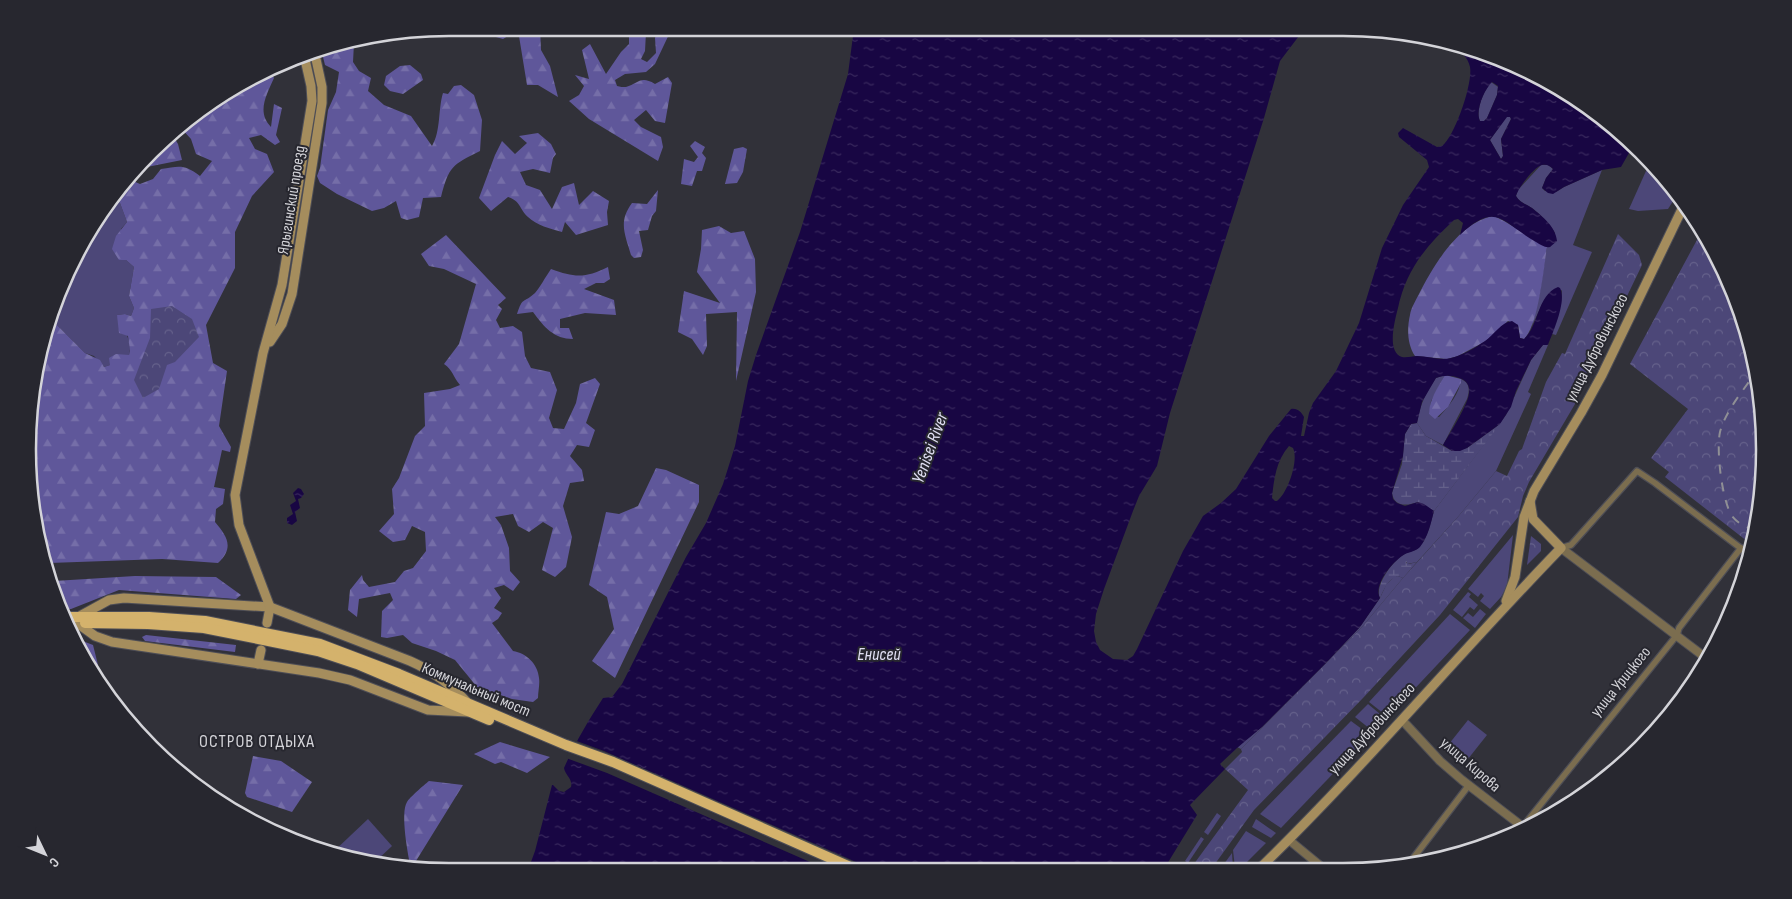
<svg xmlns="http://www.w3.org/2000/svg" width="1792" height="899" viewBox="0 0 1792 899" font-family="'Sofia Sans Condensed',sans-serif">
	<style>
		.green { fill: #4c4778 }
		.forest { fill: url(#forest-firs) }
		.wetland { fill: url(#wetland-marsh) }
		.park { fill: url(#park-crowns) }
		.water { fill: url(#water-ripples); fill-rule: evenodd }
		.pier { fill: #313139 }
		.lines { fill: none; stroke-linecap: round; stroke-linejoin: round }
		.minor-casing { stroke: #4e4e56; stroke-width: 8 }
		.tertiary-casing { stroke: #4e4e56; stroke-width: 10 }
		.secondary-casing { stroke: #4e4e56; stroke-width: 11 }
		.trunk-casing { stroke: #4e4e56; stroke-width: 12 }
		.minor { stroke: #7b6d4f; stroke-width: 5.5 }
		.tertiary { stroke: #7b6d4f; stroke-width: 8 }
		.secondary { stroke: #a58d5d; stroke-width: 9 }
		.trunk { stroke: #d4b26c; stroke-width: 10 }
		.rail { stroke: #8f8f95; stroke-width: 2; stroke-dasharray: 9 9; stroke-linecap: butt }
		.labels { text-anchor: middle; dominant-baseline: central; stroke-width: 4; stroke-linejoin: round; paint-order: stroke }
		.street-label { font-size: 16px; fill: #d4d4d9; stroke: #27272f }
		.water-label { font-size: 18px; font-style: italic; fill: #e0dff3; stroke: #27272f }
		.neighbourhood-label { font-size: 18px; letter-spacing: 1px; fill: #d4d4d9; stroke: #27272f }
		.rim { fill: none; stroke: #d4d4d9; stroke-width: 2.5 }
	</style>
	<defs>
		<pattern id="forest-firs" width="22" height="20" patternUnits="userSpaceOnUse" patternTransform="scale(1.25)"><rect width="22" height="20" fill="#5f579a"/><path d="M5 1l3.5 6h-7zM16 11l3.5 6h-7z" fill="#756ea8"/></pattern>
		<pattern id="wetland-marsh" width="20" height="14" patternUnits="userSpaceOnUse" patternTransform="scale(1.25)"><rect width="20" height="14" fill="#4c4778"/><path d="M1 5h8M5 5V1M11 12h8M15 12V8" fill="none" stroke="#65618b"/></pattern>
		<pattern id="park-crowns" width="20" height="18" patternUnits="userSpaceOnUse" patternTransform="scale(1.25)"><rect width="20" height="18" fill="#4c4778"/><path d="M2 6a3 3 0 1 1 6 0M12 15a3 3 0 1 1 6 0" fill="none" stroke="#65618b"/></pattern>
		<pattern id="water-ripples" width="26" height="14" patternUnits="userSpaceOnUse" patternTransform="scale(1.25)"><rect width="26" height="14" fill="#180643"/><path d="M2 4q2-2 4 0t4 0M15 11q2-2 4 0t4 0" fill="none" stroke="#39295e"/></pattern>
	</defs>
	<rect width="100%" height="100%" fill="#313139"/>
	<g class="green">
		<path d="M1491,82l7,5 -1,8 -10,23 -3,3h-4c-5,-10 4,-31 11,-39z"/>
		<polygon points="1507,116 1510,117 1511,119 1501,139 1503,156 1501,159 1490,140"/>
		<polygon points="1650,162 1660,171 1677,195 1668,209 1638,211 1629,209"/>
		<path d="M1541,165h7l5,4 -7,9 -4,10 3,3 11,1 8,-5 38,-17 -29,75 19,7 -36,83 -4,-1 9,-30 1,-14 -20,14 -10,22 8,-34 7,-45h3l5,-14c-6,-10 -14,-18 -23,-25 -6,-4 -12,-5 -16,-12l2,-6z"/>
		<path d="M113,198l7,5 7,19 -6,7 5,31 8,7 -5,29 5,12 -3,8 -6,-2 -8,1c6,13 16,26 12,41l-19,9 -6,2 -10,-11 -9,-3 -29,-29 -1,-10 29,-76z"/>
		<polygon points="1543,345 1548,345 1528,392 1531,394 1496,471 1457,518 1417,562 1407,564 1407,560 1424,541 1429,529 1434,511 1506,415 1531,360"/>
		<path d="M1445,375l-14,26 -2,13 10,3c10,-11 21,-24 22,-38 9,4 9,11 6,20l-24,46 -17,-9 -9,-13c3,-18 9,-31 19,-45z"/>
		<polygon points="1513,535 1507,586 1501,597 1490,609 1480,601 1484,596 1481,593 1478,597 1468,589"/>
		<polygon points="1398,576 1403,578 1362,627 1241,749 1237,747 1262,727 1326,663 1360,627 1380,598 1386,585 1394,577"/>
		<polygon points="1468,592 1471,594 1469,597 1478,605 1474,610 1470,607 1462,617 1453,610"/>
		<polygon points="1480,609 1486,614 1475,628 1463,618 1468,613 1473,617"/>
		<polygon points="1450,614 1470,630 1388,717 1369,702"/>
		<polygon points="1368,704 1386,719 1374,732 1355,717"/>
		<polygon points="1468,720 1487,735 1464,764 1445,749"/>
		<polygon points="1351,721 1370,735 1281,828 1260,814"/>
		<polygon points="1217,813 1221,816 1208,835 1204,832"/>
		<polygon points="368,819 392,846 374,863 341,857 331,854"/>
		<polygon points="1256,819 1276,833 1271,838 1252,827"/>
		<polygon points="1246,831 1266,843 1241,868 1235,868 1233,850"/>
		<polygon points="1201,837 1204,839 1188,863 1185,861"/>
		<polygon points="1232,853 1233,868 1221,868"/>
	</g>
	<g class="forest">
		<polygon points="486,28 540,28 541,50 550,66 558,97 538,85 527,85 518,30 503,39 482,33"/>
		<path d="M629,28h14l3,4 -1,19 -4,8 6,3 9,-9 -1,-15 4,-10h13l-17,36 -9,8 -21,2 -10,6 2,6c3,1 6,1 9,1 12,-3 14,-12 29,-3l13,-7 4,6 -7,40 -10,-2 -9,-11 -12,10 7,7 20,10 2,10 -5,14 -69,-42 -20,-18 10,-6 5,-9 -9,-11 14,4 -7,-29 8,-6 16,30 15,-22 8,-8z"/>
		<path d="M354,43l-1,19 6,9 12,7 -3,13 16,14 27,11 21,30c9,-15 6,-37 11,-53l5,1 6,-8 7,-1 13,10 8,25 -2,31c-28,14 -31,15 -39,46l-18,1 -4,19 -12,3 -6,-2 -5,-17 -12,7 -12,3 -35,-17 -17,-11 -3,-7 3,-8 8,-58 8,-18 3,-20 -14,-7 -4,-16z"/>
		<polygon points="410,65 421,74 423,80 403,94 390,91 384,85 386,76 400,66"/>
		<path d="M271,73l3,5c-7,16 -18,34 -3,49l3,-23 8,4 -6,27 4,7 -5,3 -14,-10 -12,3 6,11 12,5 7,18 -22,24 -17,36v36l-29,57 7,38 14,8 -8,55 12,21 -1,5 -8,-2 -8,37 11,2 -2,15 -7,5 -1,13c13,15 19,26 3,41l-56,-4 -113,4 -18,-63 5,-133 19,-53 1,10 29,29 15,7 4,7 6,-2 -1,-7 7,-4 13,1 1,-4 -2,-15 -9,-3 -2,-18 8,-1 6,2 3,-8 -5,-12 5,-29 -8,-7h-7l-7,-11 4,-13 11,-14 -7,-19 -7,-5 9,-13 11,-4 7,3 13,-5 8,-10c19,-3 23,-5 39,7l12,-15 -16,-7 -5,-15 -11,-12 12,-12z"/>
		<path d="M538,133l13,11 5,10 -3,4 -3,15 -17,-4 -13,3 6,13 14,5 12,19 10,-22 12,-4 5,22 14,-14 16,10 -2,11 1,13 -32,10 -11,-13 -3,10c-11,-3 -26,-7 -34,-15 -9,-8 -7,-16 -20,-20l-17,14 -12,-13 16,-43 7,-14 13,13 12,-11 -8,-7z"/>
		<polygon points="172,134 178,144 182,160 147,167 144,160"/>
		<polygon points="695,141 705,147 702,153 706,158 702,171 697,171 692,186 681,184 684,159 694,162 698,157 690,146"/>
		<polygon points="743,147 747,149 743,172 737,183 725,184 734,149"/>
		<path d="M658,190l-2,21 -4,5 -4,14 -9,1 4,19 -2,7 -7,1 -3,-3c-6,-21 -13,-33 1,-52l15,1z"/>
		<path d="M1494,216l10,5 43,26c-3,20 -9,80 -23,92l-4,-1 -2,-13 -10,-4 -22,20 -28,15 -11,3 -32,-3c-8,-12 -8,-28 -5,-41 1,-7 6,-15 9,-21 14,-28 41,-73 75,-78z"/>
		<polygon points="719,226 731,233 744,231 755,259 756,292 736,381 737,312 706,314 707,346 703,355 692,339 678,332 684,291 720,303 697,272 701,249 702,230"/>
		<path d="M446,235l60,63 -8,7 4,4 -6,11 4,8 13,-2 9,6 3,24 6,12 19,4 7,18 -8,28 4,10 11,1 12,-26 4,-19 15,-6 5,6 -14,39 9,7 -6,17 -12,-2 -7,11 12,14 2,11 -14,2 -7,23 9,31 -6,30 -11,10 -13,-7 11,-42 -10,-6 -14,10 -11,-6 -5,-12 -18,3 6,8 8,23 1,23 10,11 -7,9 -9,-6 -10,3 7,10 -7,10 8,5 -4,6 -6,4 21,28c13,2 25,13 26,27 1,6 -1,14 -1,20l-5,4 -21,-3 -35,-12 -22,-27 -19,-9 -24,-8 -9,-8 -16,3 -6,-1 1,-26 11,-11 -3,-7 -31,6 -2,18 -9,-7 2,-20 12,-15 1,5 6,7 26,-5 9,-11 9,-3 13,-17 -1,-19 -13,-6 -7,14 -12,2 -14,-11 15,-17 -2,-25 7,-11 16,-42 10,-10 -1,-33 26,-4 10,-4c-7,-8 -7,-15 -16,-21l15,-20 17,-60 -32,-15 -15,-3 -8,-12z"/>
		<path d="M608,267l2,12 -6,4h-8l-12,6 30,11 2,15 -31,-2 -25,6v9h9l4,11c-19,0 -29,-12 -40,-27l-16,2c6,-18 6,-10 18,-21 4,-4 11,-17 16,-24 24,9 35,9 57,-2z"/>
		<path d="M1445,375l16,4v4l-13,24 -13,12 -6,-5c0,-14 9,-27 16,-39z"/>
		<polygon points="656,468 666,470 699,485 699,502 615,678 592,661 614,629 607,597 589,585 606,512 619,514 638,506"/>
		<polygon points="135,576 216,577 241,595 236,599 119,590 71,609 63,609 54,581"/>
		<polygon points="146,635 236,645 235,652 145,641 142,637"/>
		<polygon points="72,637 93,645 98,665 96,671"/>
		<polygon points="500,742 550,757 527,773 501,762 495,764 474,754"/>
		<polygon points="253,756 281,761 312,782 292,812 247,797 245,793"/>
		<path d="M429,781l34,4 -52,84c-3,-14 -11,-56 -4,-67 2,-4 17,-17 22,-21z"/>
	</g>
	<g class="wetland">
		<path d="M1417,423l9,13 26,15 15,-3 33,-24 -66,87 -16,-9c-11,4 -24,5 -26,-9l10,-29 3,-30 6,-10z"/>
		<path d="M1418,549l-12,14 3,1 8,-2 -14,16 -5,-2c-10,3 -14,13 -18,22 -6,-12 13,-37 23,-43 4,-3 11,-4 15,-6z"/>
	</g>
	<g class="park">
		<polygon points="1618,234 1639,255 1642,265 1575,404 1529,482 1523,496 1518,517 1440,615 1363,698 1254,810 1212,868 1191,868 1248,790 1225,769 1242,752 1241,749 1362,627 1403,578 1457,518 1496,471 1507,476 1519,451 1522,449 1546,382 1562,353 1565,354"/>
		<polygon points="1698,238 1713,249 1742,314 1761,394 1764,477 1752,545 1665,477 1669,472 1651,458 1688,409 1630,364"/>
		<polygon points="172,306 192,319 199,337 175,362 167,365 159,389 143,398 134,380 150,338 151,309"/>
		<polygon points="1531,536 1541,544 1541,551 1527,565"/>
	</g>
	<g class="water">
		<path d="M854,28h451l-25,33 -16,57 -94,295 -13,53 -18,30 -6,15 -29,78 -8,25 -2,17 2,11 4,8 13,9 14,1 6,-4 4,-7 46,-98 20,-35 18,-13 15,-14 33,-53 22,-27c7,-1 10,3 13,8l-3,19h3l5,-23 4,-10 23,-32 23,-48 23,-75 21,-43 26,-38 -2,-7 -28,-23 -1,-4 5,-5 34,19 5,-1c13,-10 31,-63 28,-79 -2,-10 -10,-15 -14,-23l73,27 70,44 34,31 -12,21 -19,3 -38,17 -11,7 -5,-1 -6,-5 4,-10 7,-9c-3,-3 -6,-5 -11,-4 -8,2 -24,23 -26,31 4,7 10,8 16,12 10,8 24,19 25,33l-7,6c-5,1 -9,-2 -14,-5 -34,-19 -39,-42 -76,-7l3,-12 -5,-4 -4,1c-28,26 -48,50 -56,88 -3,12 -12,44 4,49 5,1 10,-1 15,-1 12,0 23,5 34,2 12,-3 24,-10 34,-17 9,-6 16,-19 27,-20l6,4 2,13 4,1c15,-13 13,-44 34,-52l2,1c7,13 -7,44 -12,57h-5l-12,15 -15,31 -5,16 -11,17 -33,24 -7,3h-8l-9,-6c7,-12 25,-40 26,-52 1,-8 -3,-13 -10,-15 -8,-3 -14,-3 -23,0l-14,24 -5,21 -6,1 -6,10 -2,22 -11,37 1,6 4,4 8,3 13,-4 6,2 10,7c-3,12 -6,26 -14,36 -5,5 -13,5 -18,9 -10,7 -29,29 -22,42l-20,29 -34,36 -64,64 -25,21 -17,16 5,5 -35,36 7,10 -33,54 -636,1 7,-19 17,-66h1l6,6 5,1 7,-5c2,-8 -6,-12 -7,-19 11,-25 24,-47 39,-70l9,-1 10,-13 64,-127 20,-34 17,-39 12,-38 13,-65 8,-26 44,-123 48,-158zM1492,82l6,4 -1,9 -10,23 -3,3h-4c-5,-10 4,-31 12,-39zM1507,117h3l1,2 -10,20 2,17 -2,3 -11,-19zM1289,446l4,2c6,12 -5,45 -16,53h-2l-3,-3c2,-19 4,-37 17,-52z"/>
		<polygon points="298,488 301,489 304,494 301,498 298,499 300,508 295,512 297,521 292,525 287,523 287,518 293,514 290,505 296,501 293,493"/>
	</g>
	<polygon class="pier" points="574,740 604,751 872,869 826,869 607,773 566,758"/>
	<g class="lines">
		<g class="minor-casing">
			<g id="minor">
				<polyline points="1561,548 1571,545 1637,471 1655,483 1751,556"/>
				<polyline points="1520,830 1677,635 1679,628 1741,548"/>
				<polyline points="1408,865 1469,785"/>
			</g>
		</g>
		<g class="tertiary-casing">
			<g id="tertiary">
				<polyline points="1561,548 1706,658"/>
				<polyline points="1402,720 1440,761 1462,780 1523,827"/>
				<polyline points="1289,840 1323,868"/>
			</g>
		</g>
		<g class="secondary-casing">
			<g id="secondary">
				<polyline points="270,342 282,324 292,294 322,103 322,87 314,50"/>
				<polyline points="1506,601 1515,577 1524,517 1534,491 1581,413 1602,375 1684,205"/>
				<path d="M78,617l31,-17 15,-2 146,9 140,54c23,10 40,23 57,41"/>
				<polyline points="77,623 95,636 112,642 319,673 350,680 428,710 468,712"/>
				<polyline points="267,623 270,607 239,525 235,495 263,353 282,285 312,101 311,86 304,55"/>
				<polyline points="258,664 261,650"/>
				<path d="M1260,868c105,-102 199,-215 301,-320l-28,-29 -3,-18"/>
			</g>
		</g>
		<g class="trunk-casing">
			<g id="trunk">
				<polyline points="65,617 149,617 205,621 320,644 399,674 566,745 613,762 855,869"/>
				<polyline points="85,623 148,624 204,628 318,651 357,664 489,720"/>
			</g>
		</g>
		<use href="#minor" class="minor"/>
		<use href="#tertiary" class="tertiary"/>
		<use href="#secondary" class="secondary"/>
		<use href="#trunk" class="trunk"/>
		<path class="rail" d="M1755,531c-8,-4 -17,-7 -23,-15 -10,-15 -16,-66 -12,-84 6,-22 23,-41 36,-60"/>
	</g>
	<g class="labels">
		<g class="street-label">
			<text transform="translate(292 200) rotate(-81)">Ярыгинский проезд</text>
			<text transform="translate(1597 348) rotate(-63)">улица Дубровинского</text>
			<text transform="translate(1621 682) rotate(-51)">улица Урицкого</text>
			<text transform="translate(476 690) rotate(23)">Коммунальный мост</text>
			<text transform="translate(1372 729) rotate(-47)">улица Дубровинского</text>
			<text transform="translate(1470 765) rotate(41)">улица Кирова</text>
		</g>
		<g class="water-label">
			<text transform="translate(930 448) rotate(-70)">Yenisei River</text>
			<text x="879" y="654">Енисей</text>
		</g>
		<g class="neighbourhood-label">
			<text x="257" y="741">ОСТРОВ ОТДЫХА</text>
		</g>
	</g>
	<path d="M0 0H1792V899H0ZM449 36H1343A413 413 0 0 1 1756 449V450A413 413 0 0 1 1343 863H449A413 413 0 0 1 36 450V449A413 413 0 0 1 449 36Z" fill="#27272f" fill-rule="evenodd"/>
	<path class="rim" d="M449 36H1343A413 413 0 0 1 1756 449V450A413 413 0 0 1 1343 863H449A413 413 0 0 1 36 450V449A413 413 0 0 1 449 36Z"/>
	<g transform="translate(45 854) rotate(133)" stroke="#27272f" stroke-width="4" paint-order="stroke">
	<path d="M0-4L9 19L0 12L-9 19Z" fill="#d4d4d9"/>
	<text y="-8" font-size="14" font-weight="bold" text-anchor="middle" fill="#d4d4d9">С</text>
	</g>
</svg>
